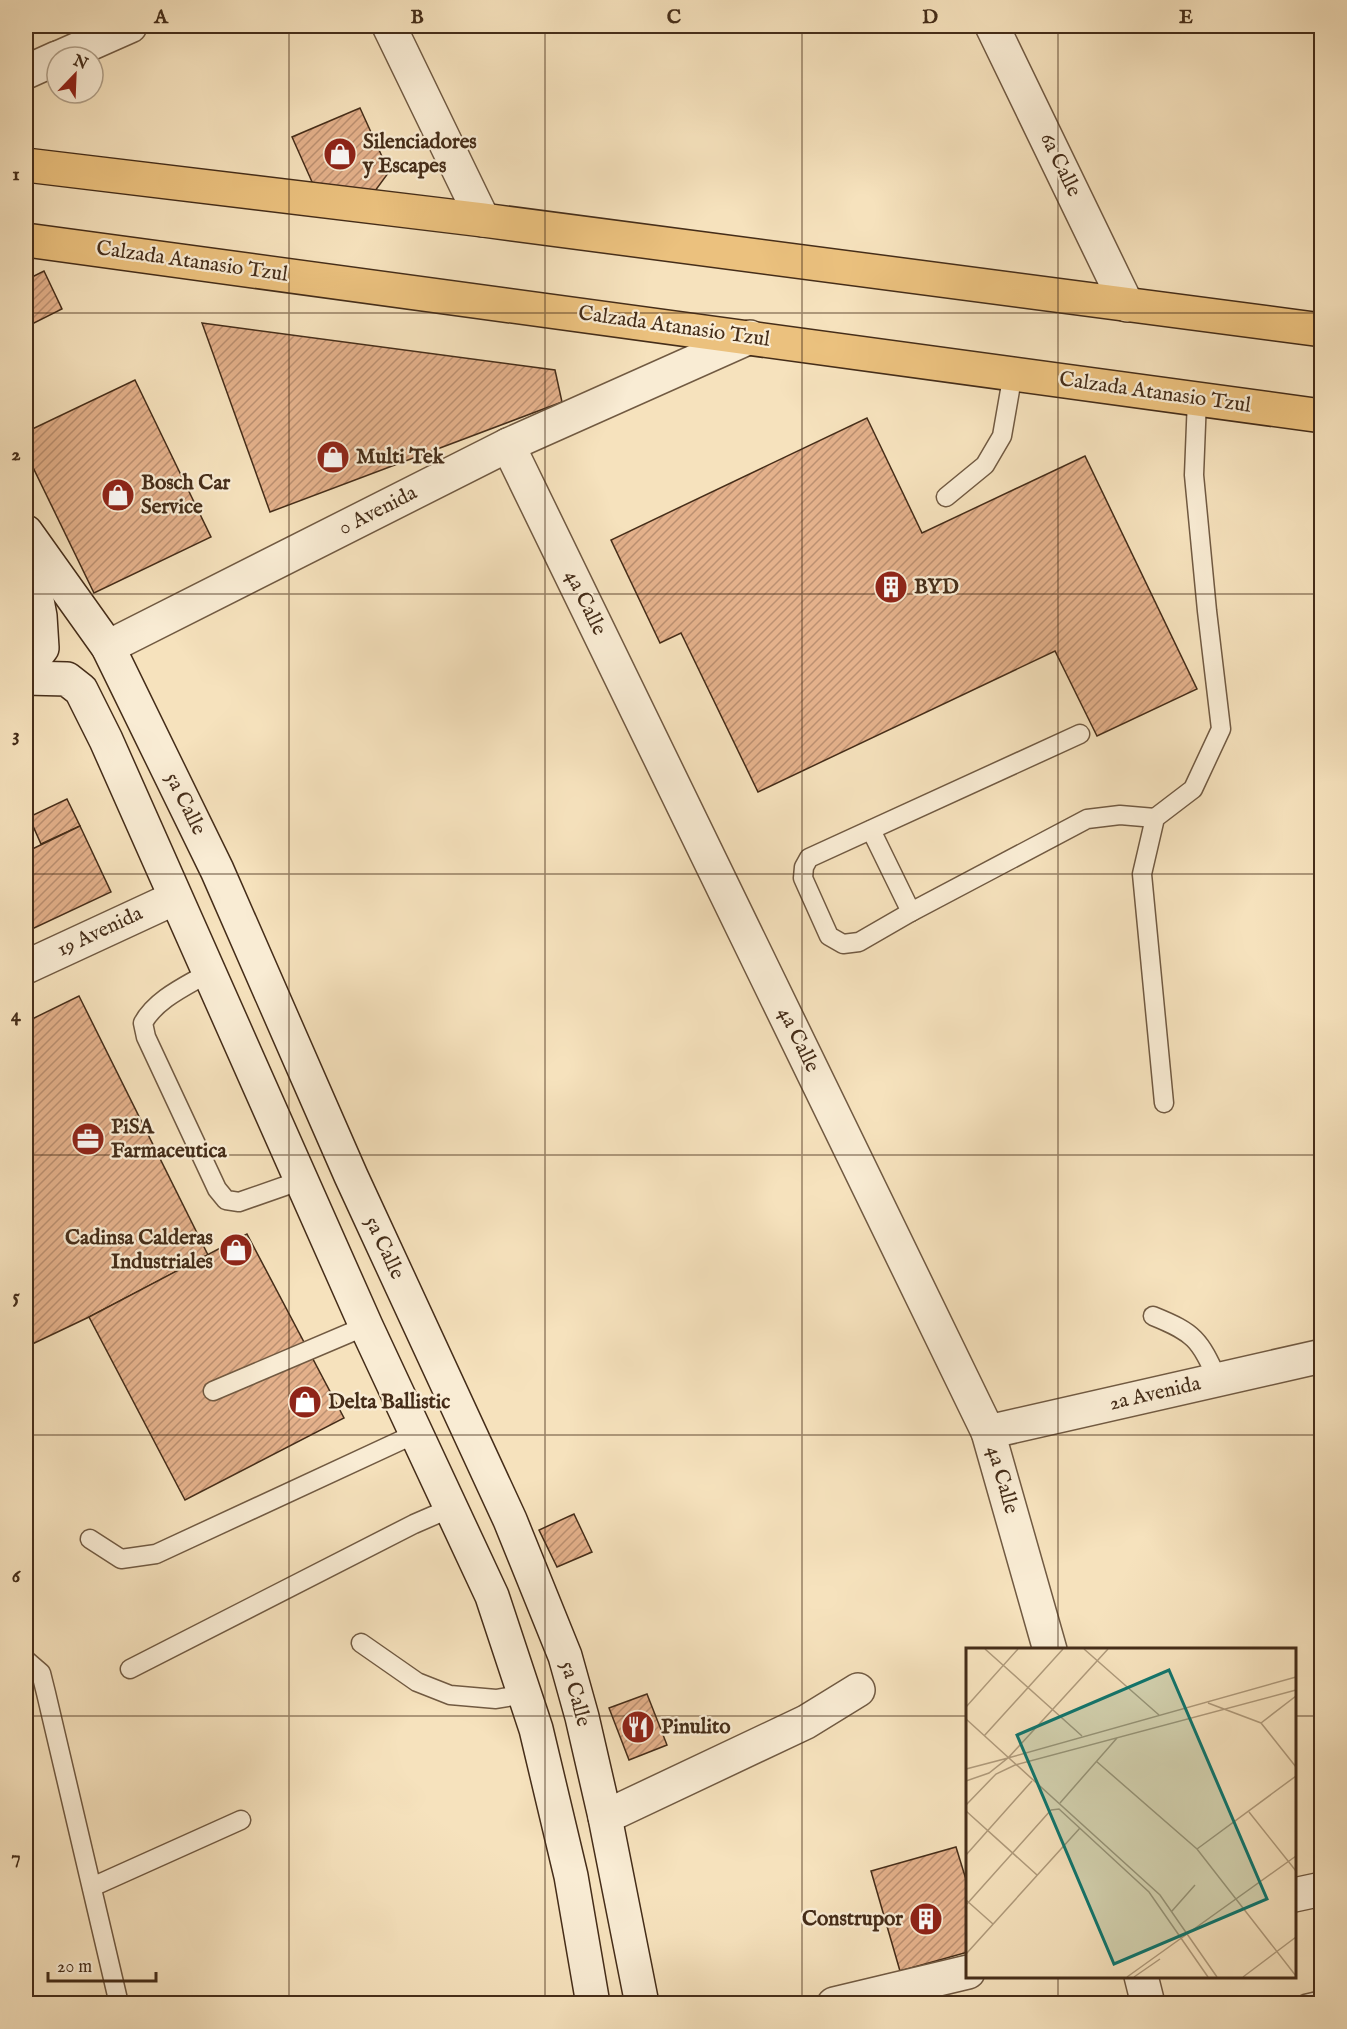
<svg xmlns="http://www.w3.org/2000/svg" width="1347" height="2029" viewBox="0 0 1347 2029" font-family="'IM FELL English',serif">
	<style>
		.building { fill: url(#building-hatch); stroke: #452d19; stroke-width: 1.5 }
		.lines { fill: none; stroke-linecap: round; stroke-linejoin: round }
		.service-casing { stroke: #715a42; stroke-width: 21 }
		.minor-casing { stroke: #715a42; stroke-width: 36 }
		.tertiary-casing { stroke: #715a42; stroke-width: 36 }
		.secondary-casing { stroke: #452d19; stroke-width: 36 }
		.primary-casing { stroke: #452d19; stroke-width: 36 }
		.service { stroke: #f9ecd4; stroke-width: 18 }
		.minor { stroke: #f9ecd4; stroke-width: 33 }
		.tertiary { stroke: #f9ecd4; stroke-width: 33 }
		.secondary { stroke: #f9ecd4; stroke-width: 33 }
		.primary { stroke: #ebc17e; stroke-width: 33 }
		.grid { fill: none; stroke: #452d19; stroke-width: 1.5; stroke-opacity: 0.55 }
		.labels { text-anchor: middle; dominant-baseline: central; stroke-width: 4.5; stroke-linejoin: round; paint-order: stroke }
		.poi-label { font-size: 21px; font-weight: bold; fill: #452d19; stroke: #f9ecd4; text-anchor: start }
		.street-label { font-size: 21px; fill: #452d19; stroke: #f9ecd4 }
		.inset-road { fill: none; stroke: #af9a7b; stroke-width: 1.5 }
		.view { fill: #0f766e; fill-opacity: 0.15; stroke: #0f766e; stroke-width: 3 }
		.inset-edge { fill: none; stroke: #452d19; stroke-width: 3 }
		.neatline { fill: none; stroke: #452d19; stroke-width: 2 }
		.grid-label { font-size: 20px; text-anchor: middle; font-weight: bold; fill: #452d19 }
	</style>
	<defs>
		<pattern id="building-hatch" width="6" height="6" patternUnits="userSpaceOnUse" patternTransform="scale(1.5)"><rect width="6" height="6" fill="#e4b18b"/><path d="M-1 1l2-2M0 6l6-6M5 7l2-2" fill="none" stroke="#bb9071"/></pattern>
	</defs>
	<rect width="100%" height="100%" fill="#f6e2bd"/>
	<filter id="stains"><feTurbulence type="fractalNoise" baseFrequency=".00333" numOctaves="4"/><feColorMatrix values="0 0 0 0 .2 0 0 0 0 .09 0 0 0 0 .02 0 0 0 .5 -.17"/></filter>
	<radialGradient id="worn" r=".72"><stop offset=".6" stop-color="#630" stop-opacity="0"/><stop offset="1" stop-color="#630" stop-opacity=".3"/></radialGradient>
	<g class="building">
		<polygon points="360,108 389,172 372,195 317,193 292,137"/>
		<polygon points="44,271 62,309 26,327 26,280"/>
		<polygon points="202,323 555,370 562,402 270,512"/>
		<polygon points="135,380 211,537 94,593 26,453 26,432"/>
		<polygon points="867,418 922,533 1085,456 1197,689 1097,736 1055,651 758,792 681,633 660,643 611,540"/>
		<polygon points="67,799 80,826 41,844 29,817"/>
		<polygon points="80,826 111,892 32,929 26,916 26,852"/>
		<polygon points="79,996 208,1255 89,1317 26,1347 26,1022"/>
		<polygon points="247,1234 344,1418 185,1500 89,1317"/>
		<polygon points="574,1514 592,1552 557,1567 539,1530"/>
		<polygon points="647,1694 667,1745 629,1760 609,1708"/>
		<polygon points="956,1847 968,1886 968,1952 900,1971 871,1871"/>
	</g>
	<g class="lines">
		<g class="service-casing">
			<g id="service">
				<polyline points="946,497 985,465 1002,436 1013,373"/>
				<polyline points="1080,734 809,858 804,867 803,878 829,936 843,944 859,942 911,912 1087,819 1120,815 1155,818"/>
				<polyline points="871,830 911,912"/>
				<path d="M208,973c-22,13 -52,26 -65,50l3,14 71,152 9,11 13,2 63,-22"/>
				<polyline points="1164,1103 1142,874 1155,818 1193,789 1221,729 1207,611 1194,475 1197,399"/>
				<path d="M1153,1316c42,17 46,23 65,64"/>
				<polyline points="213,1391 366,1326"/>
				<polyline points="90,1539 121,1559 156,1554 417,1433"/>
				<polyline points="361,1643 417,1682 450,1695 496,1699 525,1694"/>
				<polyline points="26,1660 41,1673 46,1693 119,2004"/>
				<polyline points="130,1669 414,1524 451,1508"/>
				<polyline points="92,1887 241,1820"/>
				<polyline points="1305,2004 1322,2000"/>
			</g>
		</g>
		<g class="minor-casing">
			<g id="minor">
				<polyline points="389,26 483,220"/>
				<polyline points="60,57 130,26"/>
				<polyline points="26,72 57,58"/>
				<polyline points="508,445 988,1432 1050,1650"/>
				<polyline points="108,647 508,445 750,337"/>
				<polyline points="26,967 175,898"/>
				<polyline points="988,1432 1322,1356"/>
				<polyline points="605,1817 806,1722 858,1690"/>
				<polyline points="1294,1895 1322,1889"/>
				<polyline points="1141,1976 1148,2004"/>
				<polyline points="834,2004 968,1972"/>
			</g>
		</g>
		<g class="tertiary-casing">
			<polyline id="tertiary" points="992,26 1127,305"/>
		</g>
		<g class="secondary-casing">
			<g id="secondary">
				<polyline points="26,532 108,647 217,870 351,1176 510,1520 565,1656 582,1717 605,1817 642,2004"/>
				<polyline points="26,542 40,616 42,648 26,669"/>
				<polyline points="26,678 67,679 81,690 106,740 366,1326 492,1596 536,1729 571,1876 593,2004"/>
			</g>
		</g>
		<g class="primary-casing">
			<g id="primary">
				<polyline points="26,165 483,220 1322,330"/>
				<polyline points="26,240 1322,416"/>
			</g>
		</g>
		<use href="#service" class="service"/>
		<use href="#minor" class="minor"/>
		<use href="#tertiary" class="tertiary"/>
		<use href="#secondary" class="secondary"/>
		<use href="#primary" class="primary"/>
	</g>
	<path class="grid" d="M289,26v1978M545,26v1978M802,26v1978M1058,26v1624M26,313h1296M26,594h1296M26,874h1296M26,1155h1296M26,1435h1296M26,1716h942M1294,1716h28M1058,1976v28"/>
	<defs>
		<g id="shop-disc" transform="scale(1.725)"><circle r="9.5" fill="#8f2418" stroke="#f9ecd4"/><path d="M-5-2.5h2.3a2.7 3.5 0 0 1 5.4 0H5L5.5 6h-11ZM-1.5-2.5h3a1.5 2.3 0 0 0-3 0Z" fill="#fff"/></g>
		<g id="building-disc" transform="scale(1.725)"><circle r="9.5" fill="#8f2418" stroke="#f9ecd4"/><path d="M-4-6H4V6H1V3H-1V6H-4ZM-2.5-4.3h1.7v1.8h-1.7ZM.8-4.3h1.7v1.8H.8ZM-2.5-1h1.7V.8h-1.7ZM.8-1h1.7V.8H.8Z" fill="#fff"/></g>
		<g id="office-disc" transform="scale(1.725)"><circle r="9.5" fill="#8f2418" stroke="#f9ecd4"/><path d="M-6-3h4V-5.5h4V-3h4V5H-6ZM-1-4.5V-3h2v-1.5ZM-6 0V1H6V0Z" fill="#fff"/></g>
		<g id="restaurant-disc" transform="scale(1.725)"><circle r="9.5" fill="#8f2418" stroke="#f9ecd4"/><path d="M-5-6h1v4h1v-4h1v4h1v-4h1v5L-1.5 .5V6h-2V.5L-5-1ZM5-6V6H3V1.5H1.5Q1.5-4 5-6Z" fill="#fff"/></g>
	</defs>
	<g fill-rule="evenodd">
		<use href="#shop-disc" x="340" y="154"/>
		<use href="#shop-disc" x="333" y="457"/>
		<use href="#shop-disc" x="118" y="495"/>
		<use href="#building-disc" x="891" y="587"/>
		<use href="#office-disc" x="88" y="1139"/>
		<use href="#shop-disc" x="236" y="1250"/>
		<use href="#shop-disc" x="305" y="1402"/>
		<use href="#restaurant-disc" x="638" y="1727"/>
		<use href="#building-disc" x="926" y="1919"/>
	</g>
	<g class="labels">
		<g class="poi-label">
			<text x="363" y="142">Silenciadores<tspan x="363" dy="24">y Escapes</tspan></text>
			<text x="356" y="457">Multi Tek</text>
			<text x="141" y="483">Bosch Car<tspan x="141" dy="24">Service</tspan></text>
			<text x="914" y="587">BYD</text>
			<text x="111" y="1127">PiSA<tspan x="111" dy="24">Farmaceutica</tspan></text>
			<text x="213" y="1238" text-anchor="end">Cadinsa Calderas<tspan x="213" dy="24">Industriales</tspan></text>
			<text x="328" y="1402">Delta Ballistic</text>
			<text x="661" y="1727">Pinulito</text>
			<text x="903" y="1919" text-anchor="end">Construpor</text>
		</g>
		<g class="street-label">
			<text transform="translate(1060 165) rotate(64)">6a Calle</text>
			<text transform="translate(192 262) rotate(8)">Calzada Atanasio Tzul</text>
			<text transform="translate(674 327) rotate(8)">Calzada Atanasio Tzul</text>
			<text transform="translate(1155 393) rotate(8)">Calzada Atanasio Tzul</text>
			<text transform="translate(378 511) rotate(-27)">0 Avenida</text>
			<text transform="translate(585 603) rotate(64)">4a Calle</text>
			<text transform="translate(185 804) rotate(64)">5a Calle</text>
			<text transform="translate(100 932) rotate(-25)">19 Avenida</text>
			<text transform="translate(798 1040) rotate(64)">4a Calle</text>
			<text transform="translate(384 1248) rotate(65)">5a Calle</text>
			<text transform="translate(1155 1394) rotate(-13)">2a Avenida</text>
			<text transform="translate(1002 1480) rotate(74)">4a Calle</text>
			<text transform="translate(575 1694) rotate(75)">5a Calle</text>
		</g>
	</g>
	<g transform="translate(966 1648)">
		<rect width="330" height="330" fill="#f6e2bd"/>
		<path class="inset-road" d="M19,1l97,87M118,1l75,66M242,55l53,20 35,44M0,59l52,-58M0,71l194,176 57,82M295,75l35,-27M18,88l79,-87M130,113l101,88 99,127M0,121l42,-11 100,-109M0,133l23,-8 19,-15 288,-81M94,155l57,-65M0,157l30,-31 19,-9 281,-75M85,162l8,-1 90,83 59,85M0,163l71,64M283,164l47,59M231,201l99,-73M0,207l66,-74M0,252l27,24M0,257l85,-95M206,263l23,-26M0,306l114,-126M161,329l169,-121M168,329l26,-18M277,329l53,-40"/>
		<path class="view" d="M203,22l98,229 -153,65 -97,-229z"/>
		<rect width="330" height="330" class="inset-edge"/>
	</g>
	<rect width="1347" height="2029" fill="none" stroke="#f6e2bd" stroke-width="66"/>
	<g transform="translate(75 75) rotate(23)"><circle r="28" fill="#f9ecd4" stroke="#b1a089" stroke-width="1.5"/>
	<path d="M0-4.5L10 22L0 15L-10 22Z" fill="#8f2418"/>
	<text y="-9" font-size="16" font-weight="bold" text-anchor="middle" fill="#452d19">N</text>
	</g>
	<path d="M48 1972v9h108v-9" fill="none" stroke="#452d19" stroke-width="3"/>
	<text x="57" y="1972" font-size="18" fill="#452d19" stroke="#f9ecd4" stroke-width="4.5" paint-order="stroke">20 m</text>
	<rect x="33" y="33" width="1281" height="1963" class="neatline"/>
	<g class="grid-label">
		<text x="161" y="23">A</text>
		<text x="417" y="23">B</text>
		<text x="674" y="23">C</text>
		<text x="930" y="23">D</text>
		<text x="1186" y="23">E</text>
		<text x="16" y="180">1</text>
		<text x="16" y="460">2</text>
		<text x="16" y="741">3</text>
		<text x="16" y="1021">4</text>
		<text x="16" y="1302">5</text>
		<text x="16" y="1582">6</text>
		<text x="16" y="1863">7</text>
	</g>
	<rect width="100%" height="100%" filter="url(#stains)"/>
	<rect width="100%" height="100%" fill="url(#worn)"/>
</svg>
